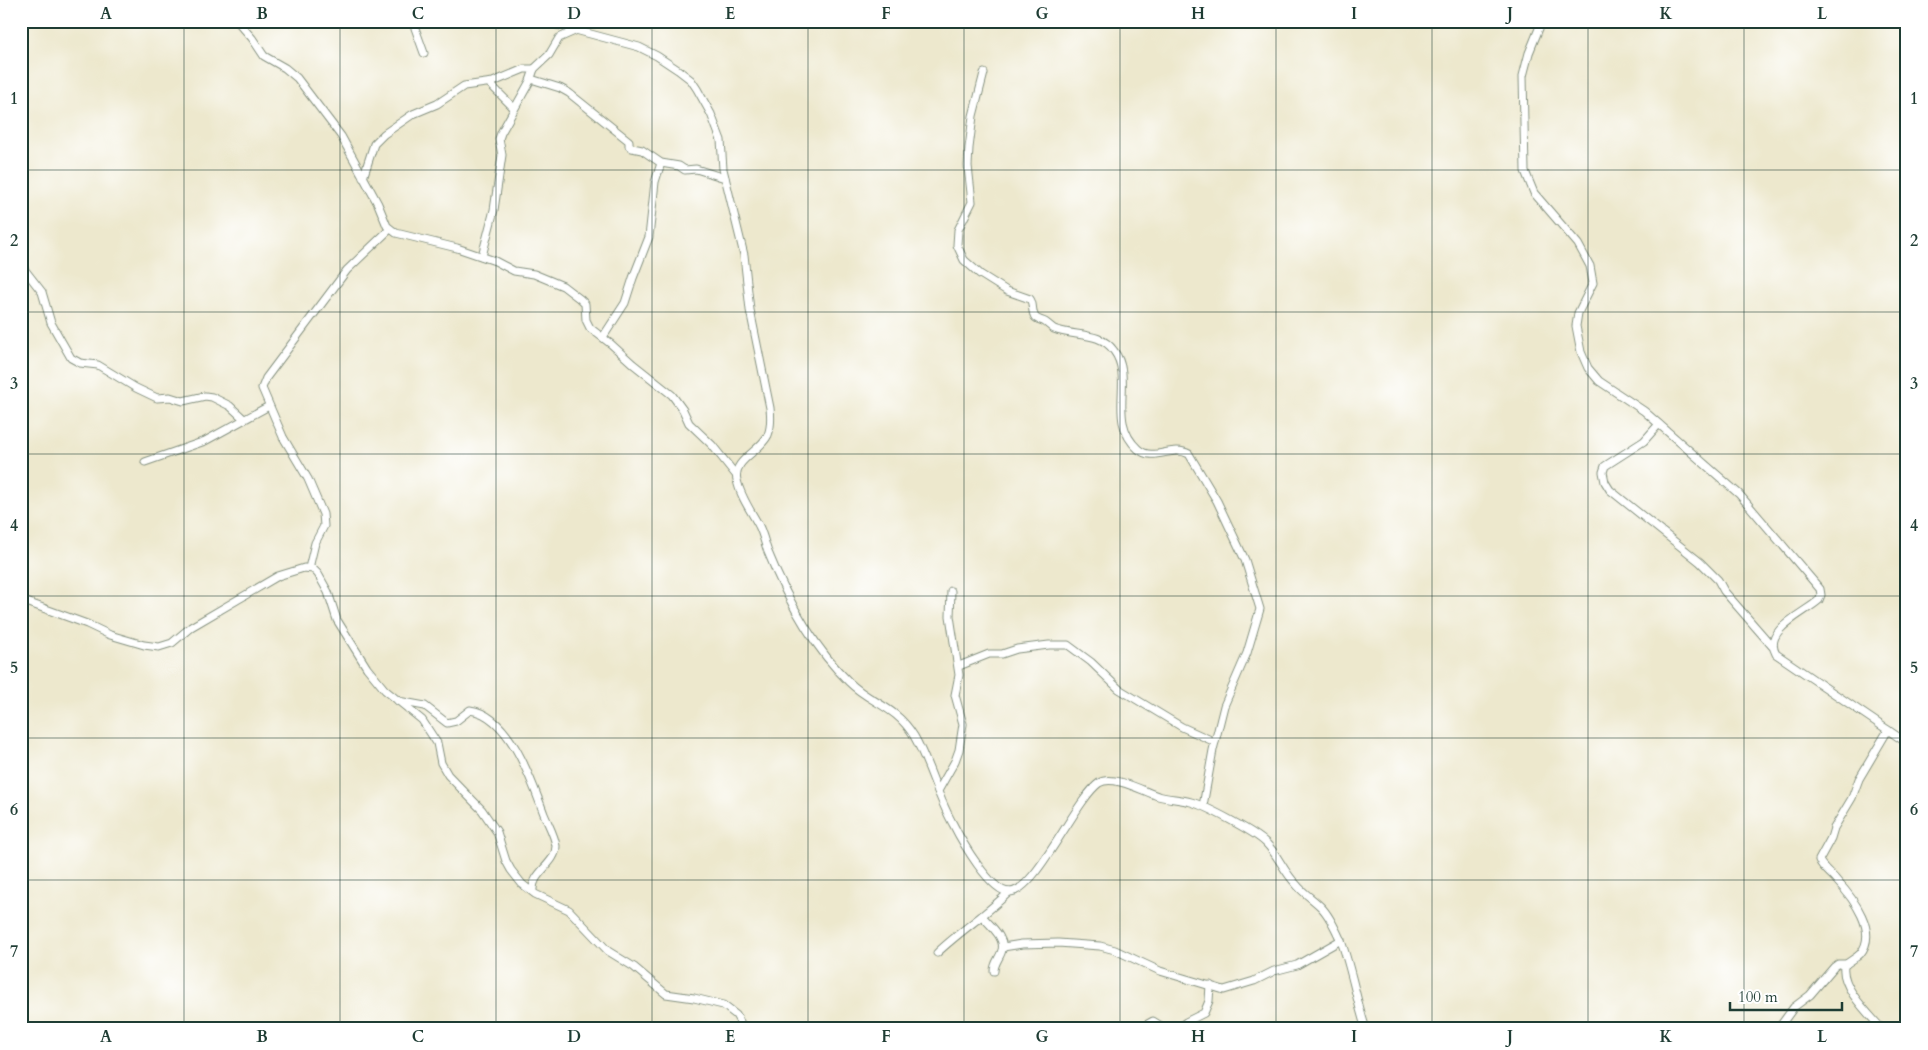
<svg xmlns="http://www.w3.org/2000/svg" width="1928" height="1050" viewBox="0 0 1928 1050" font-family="Cardo,serif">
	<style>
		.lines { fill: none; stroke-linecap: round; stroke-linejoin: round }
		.street-casing { stroke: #869280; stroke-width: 9 }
		.street { stroke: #fff; stroke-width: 7 }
		.grid { fill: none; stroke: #1f3d34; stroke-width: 1; stroke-opacity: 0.55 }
		.neatline { fill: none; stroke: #1f3d34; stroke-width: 2 }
		.grid-label { font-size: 16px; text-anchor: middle; font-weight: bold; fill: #1f3d34 }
	</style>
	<rect width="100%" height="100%" fill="#fff"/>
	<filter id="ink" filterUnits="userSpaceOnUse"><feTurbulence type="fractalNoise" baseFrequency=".02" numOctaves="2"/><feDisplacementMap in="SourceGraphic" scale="10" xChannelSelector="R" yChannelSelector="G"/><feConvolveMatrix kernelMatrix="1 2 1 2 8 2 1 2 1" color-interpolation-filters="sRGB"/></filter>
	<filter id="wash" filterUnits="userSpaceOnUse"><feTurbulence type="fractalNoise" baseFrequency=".0096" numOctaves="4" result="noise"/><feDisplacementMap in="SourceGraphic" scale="20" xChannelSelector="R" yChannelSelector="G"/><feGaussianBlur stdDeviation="1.12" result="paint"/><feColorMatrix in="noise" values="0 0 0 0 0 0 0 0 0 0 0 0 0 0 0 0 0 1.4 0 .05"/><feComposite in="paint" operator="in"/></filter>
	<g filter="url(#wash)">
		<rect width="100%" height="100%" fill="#ede8cd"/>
	</g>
	<g filter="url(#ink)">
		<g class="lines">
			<g class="street-casing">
				<g id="street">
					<polyline points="237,21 252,38 264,56 285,68 297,78 341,136 378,204 387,226 396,233 457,248 495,261 514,271 534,274 563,286 580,299 585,304 586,320 590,328 611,344 633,364 672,395 683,410 689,423 712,445 736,475"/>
					<polyline points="414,21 415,28 424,53"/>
					<path d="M542,21l97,26 18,9 21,14 13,10 6,9 14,25 10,26 2,29 21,86 6,55 20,98c1,9 1,19 -2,27 -8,17 -36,25 -31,45 3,16 14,31 22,46 4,8 6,18 9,26 19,47 45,95 81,130 22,22 46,23 65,54 16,28 23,60 39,88 8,16 38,69 57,68 26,-1 66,-93 89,-109 14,-9 44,8 59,13 11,3 22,3 33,6 15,4 64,30 75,41 12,12 18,29 30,41 7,9 17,15 25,23 9,9 15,23 20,34 11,29 15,59 25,88"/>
					<path d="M1542,21l-13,32 -6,23 2,95 9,22 44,51 12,22 3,17 -15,30 -2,13 5,26 7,16 11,13 45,30 95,83 81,95 1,6 -2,5c-14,13 -57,30 -43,54l131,89"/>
					<path d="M984,73l-11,43 -4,32 -1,18 4,36 -14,28 -1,15 7,15 16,14 27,17 23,8c4,5 1,12 5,18 2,3 7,3 10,5 3,2 6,5 9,7 21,8 46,2 60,22 21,28 -8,69 24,98 16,14 34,-5 51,5l28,47 28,59 15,49 -13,44 -23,53 -11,44 -10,56"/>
					<polyline points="531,79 560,88 569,93 629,141 629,146 632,148 642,150 661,163 679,166 685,170 696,169 725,178"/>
					<polyline points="489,83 514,108"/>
					<polyline points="363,178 374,144 384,134 413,114 437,104 464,86 493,82 524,69 534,69"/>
					<polyline points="482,256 494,210 502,155 499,139 501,133 530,81 534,69 549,55 559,38 577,30"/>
					<polyline points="21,265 42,292 51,323 71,358 80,363 98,365 136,388 157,398 170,397 183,401 205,396 212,397 230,406 244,419"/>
					<polyline points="603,337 625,303 633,278 649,237 655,182 661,163"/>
					<polyline points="1659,424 1644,441 1605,466 1603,472 1605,482 1610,490 1700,562 1718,580 1724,591 1772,646"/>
					<polyline points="145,462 205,441 269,406"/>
					<polyline points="309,568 315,543 324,526 323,514 308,479 283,437 262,388 266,378 347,270 389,230"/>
					<polyline points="21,600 87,624 110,635 144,645 159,647 172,643 191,627 278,576 304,568 313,569 318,574 328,592 337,620 367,668 385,690 422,720 437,743 441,763 448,775 482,810 497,832 506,861 511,870 522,884 535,894 569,910 608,951 634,967 666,994 694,998 723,1005 736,1015 744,1029"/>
					<polyline points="959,666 989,654 1002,654 1017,649 1049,645 1068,645 1091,662 1119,689 1182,727 1215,742"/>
					<path d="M398,701l27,5 22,17 9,-2 14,-11c40,5 62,72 74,104 4,10 11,22 12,32 0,19 -25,26 -23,46"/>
					<polyline points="938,791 955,761 959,750 963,724 955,695 959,675 950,616 951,591"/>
					<path d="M982,916c8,9 26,24 19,37 -3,7 -7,11 -7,18"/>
					<polyline points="1003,947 1022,944 1058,943 1100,946 1115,950 1160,971 1224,990 1254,981 1274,971 1297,965 1341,940"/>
					<path d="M937,953c23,-22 50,-39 72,-61"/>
					<polyline points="1144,1026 1153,1021 1166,1029"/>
					<polyline points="1176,1029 1186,1022 1204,1013 1209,1001 1210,985"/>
					<polyline points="1778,1029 1794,1007 1810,995 1834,967 1838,964 1846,964"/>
					<path d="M1882,1029c-13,-15 -41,-41 -38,-63 5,-5 11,-7 16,-12 19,-22 -7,-56 -23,-73 -5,-7 -15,-13 -18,-21l12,-22 3,-10 18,-30 7,-19 29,-49"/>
				</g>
			</g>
			<use href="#street" class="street"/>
		</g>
	</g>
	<path class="grid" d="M184,21v1008M340,21v1008M496,21v1008M652,21v1008M808,21v1008M964,21v1008M1120,21v1008M1276,21v1008M1432,21v1008M1588,21v1008M1744,21v1008M21,170h1886M21,312h1886M21,454h1886M21,596h1886M21,738h1886M21,880h1886"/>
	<rect width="1928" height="1050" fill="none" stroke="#fff" stroke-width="55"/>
	<path d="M1730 1002v8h112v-8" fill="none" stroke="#1f3d34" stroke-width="2.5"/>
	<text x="1738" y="1002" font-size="15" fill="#1f3d34" stroke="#ffffff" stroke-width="4" paint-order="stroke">100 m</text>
	<rect x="28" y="28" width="1872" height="994" class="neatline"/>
	<g class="grid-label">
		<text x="106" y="19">A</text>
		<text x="262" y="19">B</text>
		<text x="418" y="19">C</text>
		<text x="574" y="19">D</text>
		<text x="730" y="19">E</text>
		<text x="886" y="19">F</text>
		<text x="1042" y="19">G</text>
		<text x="1198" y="19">H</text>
		<text x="1354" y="19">I</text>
		<text x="1510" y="19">J</text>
		<text x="1666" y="19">K</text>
		<text x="1822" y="19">L</text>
		<text x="14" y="104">1</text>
		<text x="1914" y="104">1</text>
		<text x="14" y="246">2</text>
		<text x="1914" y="246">2</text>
		<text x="14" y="389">3</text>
		<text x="1914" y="389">3</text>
		<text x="14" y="531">4</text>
		<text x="1914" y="531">4</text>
		<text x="14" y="673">5</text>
		<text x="1914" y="673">5</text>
		<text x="14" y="815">6</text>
		<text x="1914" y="815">6</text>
		<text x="14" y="957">7</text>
		<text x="1914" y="957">7</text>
		<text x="106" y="1042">A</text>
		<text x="262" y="1042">B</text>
		<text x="418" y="1042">C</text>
		<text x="574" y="1042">D</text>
		<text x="730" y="1042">E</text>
		<text x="886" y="1042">F</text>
		<text x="1042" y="1042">G</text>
		<text x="1198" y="1042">H</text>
		<text x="1354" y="1042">I</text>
		<text x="1510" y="1042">J</text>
		<text x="1666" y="1042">K</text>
		<text x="1822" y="1042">L</text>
	</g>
</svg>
